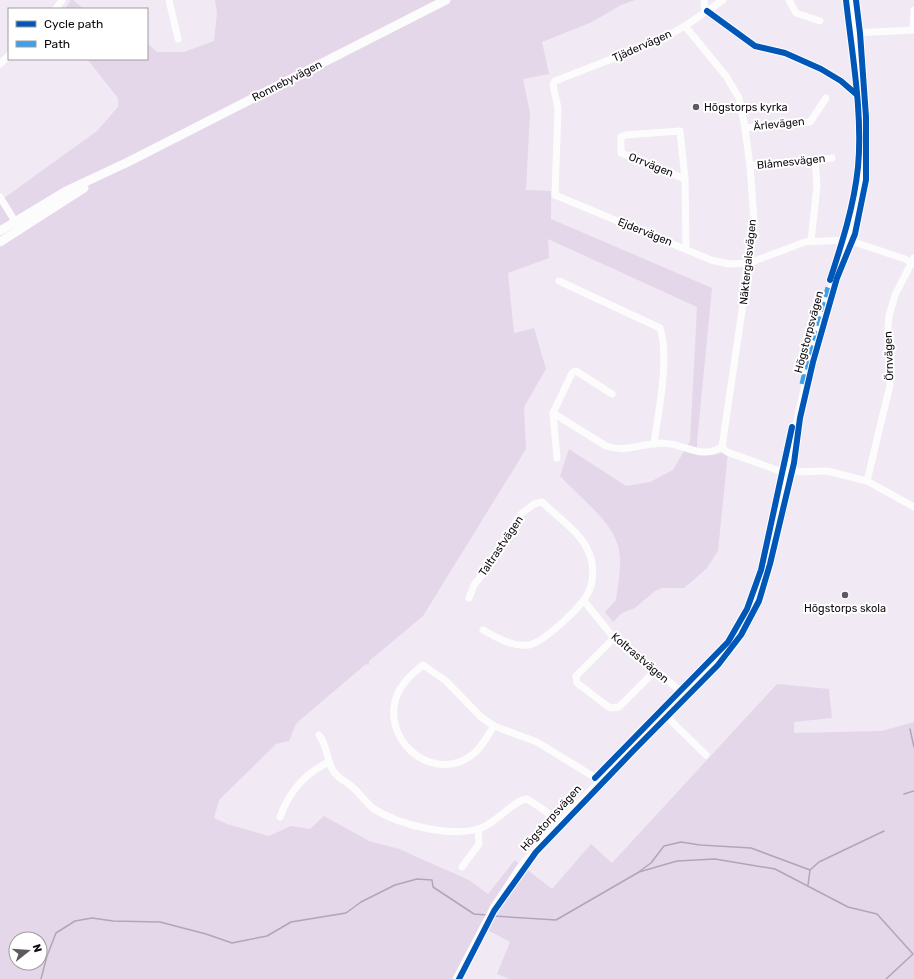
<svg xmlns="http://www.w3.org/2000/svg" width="914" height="979" viewBox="0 0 914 979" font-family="Rubik,sans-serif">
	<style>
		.green { fill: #e4d7ea; fill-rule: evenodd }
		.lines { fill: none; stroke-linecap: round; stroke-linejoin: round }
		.stream { stroke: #b3a5b9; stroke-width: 1.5 }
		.minor { stroke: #fdfcfd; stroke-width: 7 }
		.major { stroke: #fdfcfd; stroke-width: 9 }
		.quiet { stroke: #3da1ea; stroke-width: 5; stroke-dasharray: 10 5; stroke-linecap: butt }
		.cycleway-casing { stroke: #fff; stroke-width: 8 }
		.cycleway { stroke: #0057b8; stroke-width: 6 }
		.poi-dot { fill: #5e5860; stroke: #fff; stroke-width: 1.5 }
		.labels { text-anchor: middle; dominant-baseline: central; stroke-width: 4; stroke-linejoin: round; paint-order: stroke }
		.street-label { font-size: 11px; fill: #0f0a10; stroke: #fff }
		.poi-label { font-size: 11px; fill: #0f0a10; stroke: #fff; text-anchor: start }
	</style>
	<rect width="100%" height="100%" fill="#f1e9f4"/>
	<g class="green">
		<polygon points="71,0 73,0 84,9 65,9"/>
		<path d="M215,0h420l-14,5 -29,17 -50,20 7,32 -26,5 7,34 -4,77 25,1v28l161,69 -15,154v11l15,2 16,-3 -10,99 -12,18 -22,19h-22l-7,3 -20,17 -13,5 -9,9 -8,-10 11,-12c2,-15 6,-34 3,-50 -5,-28 -40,-53 -59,-74l9,-27 57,37 24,-4 23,-12 17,-29 7,-134 -149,-68 1,19 -41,15 6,60 20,-5 12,41 -22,38 2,42 -103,167 -54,45v4l-3,-1 -67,57 -3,3 -7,17 -13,3 -57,56 -5,18 13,6 42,12 22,-10 19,3 14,-13 45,25 30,8 70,31 19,14 27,-34 37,29 39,-45 21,19 165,-179 52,5 3,29 -38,4v11l88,-2 32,-9v257h-405l-12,-5 13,-32 -28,-15 -26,52h-456v-778l97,-70 21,-24v-9l-31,-39h60v-16l10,9h27l30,-11 3,-28zM16,939h24v24h-24z"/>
	</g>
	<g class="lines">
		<g class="stream">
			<polyline points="910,729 914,747"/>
			<polyline points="904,794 914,791"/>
			<polyline points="640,871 651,863 664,846 681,842 700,845 751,848 810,870"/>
			<polyline points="808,885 810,870 819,862 884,831"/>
			<polyline points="493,916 556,920 639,872 677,861 715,859 775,869 848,907 877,914 913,954 886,979"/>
			<polyline points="41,979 47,956 56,933 75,921 92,918 113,921 160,922 206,934 232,943 267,936 291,922 346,913 361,902 395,885 417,879 432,880 433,887 474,914 487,915"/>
		</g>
		<g class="minor">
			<polyline points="169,0 178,39"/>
			<polyline points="704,0 705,12"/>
			<polyline points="723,0 685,26 658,41 555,81 553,85 558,108 555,195 711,260 729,264 749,263 805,242 848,240 905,259 914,264"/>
			<polyline points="789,0 796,13 820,21"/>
			<polyline points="56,9 62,0"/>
			<polyline points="685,26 726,76 739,98 745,128 750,166 754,220 749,263 722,447 727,452 777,470 791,472 827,471 867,481 914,507"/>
			<polyline points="913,30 914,10"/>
			<polyline points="854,33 914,30"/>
			<polyline points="0,64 9,55"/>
			<polyline points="745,128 810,122 826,98"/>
			<polyline points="750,166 832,158"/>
			<polyline points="685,179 621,153 621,137 625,135 680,131 685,179 686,249"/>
			<polyline points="0,197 18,226"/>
			<polyline points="811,241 817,186 815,159"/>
			<path d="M559,281l101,47c10,30 -2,85 -6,116"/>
			<path d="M612,394l-36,-23 -4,2 -19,40 53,33c20,7 37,-3 57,-3 23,1 37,17 59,4"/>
			<polyline points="553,413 557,458"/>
			<polyline points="867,481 890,385 888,326 889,316 895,295 914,258"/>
			<path d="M469,598l5,-13 14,-17 32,-53 14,-11 8,-2c15,15 39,30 47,51 5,11 5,27 0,38 -6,15 -45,51 -60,54 -17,2 -32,-7 -46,-15"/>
			<polyline points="584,601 614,638 663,676 683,694"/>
			<polyline points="614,638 576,676 577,683 610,708 619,707 655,671"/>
			<polyline points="664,714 706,755"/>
			<path d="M494,726c-7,10 -12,22 -22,29 -42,31 -97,-20 -72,-66 5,-9 14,-17 23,-24l23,16 35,36 13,9 43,16 62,38"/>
			<path d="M319,735c9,11 7,26 15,37 4,6 11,9 16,13 9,7 15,17 24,24 25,16 75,28 104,20 17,-4 35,-29 49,-30l14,9 19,14"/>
			<path d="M280,817c9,-25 25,-44 49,-55"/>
			<polyline points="462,867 479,844 478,829"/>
			<path d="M456,979l37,-71 27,-41 33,-38 169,-174 24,-35 11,-23 8,-25c18,-83 33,-167 55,-249 13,-46 34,-91 41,-139 9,-61 -4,-124 -11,-184"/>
		</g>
		<g class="major">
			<polyline points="0,231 66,191 128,162 446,0"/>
			<polyline points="0,242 84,188"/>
		</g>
		<polyline class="quiet" points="802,384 817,322 831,278"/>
		<g class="cycleway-casing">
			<g id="cycleway">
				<polyline points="707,11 755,46 785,53 821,69 841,81 856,94"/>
				<path d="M830,280c12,-37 24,-74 28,-113 5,-53 -6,-113 -12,-167"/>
				<polyline points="595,778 728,642 747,609 761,570 792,427"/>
				<polyline points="459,979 494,911 536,852 633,751 718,665 741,635 759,601 770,564 794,463 800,418 813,362 837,278 855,234 866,180 866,117 860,33 856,0"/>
			</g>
		</g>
		<use href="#cycleway" class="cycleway"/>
	</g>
	<g class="poi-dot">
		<circle cx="696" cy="107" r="4"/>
		<circle cx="845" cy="595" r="4"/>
	</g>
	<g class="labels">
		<g class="street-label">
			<text transform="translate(642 46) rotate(-24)">Tjädervägen</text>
			<text transform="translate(287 81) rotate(-27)">Ronnebyvägen</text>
			<text transform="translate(779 124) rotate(-6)">Ärlevägen</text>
			<text transform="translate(791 162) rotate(-6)">Blåmesvägen</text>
			<text transform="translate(651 165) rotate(22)">Orrvägen</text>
			<text transform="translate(645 232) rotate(22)">Ejdervägen</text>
			<text transform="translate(748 262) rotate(-84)">Näktergalsvägen</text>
			<text transform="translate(809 332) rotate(-75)">Högstorpsvägen</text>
			<text transform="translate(889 356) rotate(-92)">Örnvägen</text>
			<text transform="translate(501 546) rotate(-56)">Taltrastvägen</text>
			<text transform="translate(640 658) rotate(40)">Koltrastvägen</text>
			<text transform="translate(551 818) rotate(-48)">Högstorpsvägen</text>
		</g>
		<g class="poi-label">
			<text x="704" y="107">Högstorps kyrka</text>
			<text x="845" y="608" text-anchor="middle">Högstorps skola</text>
		</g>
	</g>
	<rect x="8" y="8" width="140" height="52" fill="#ffffff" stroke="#9f9d9f"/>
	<rect x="16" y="21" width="20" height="6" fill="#0057b8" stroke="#9f9d9f"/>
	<text x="44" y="28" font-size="12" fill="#0f0a10">Cycle path</text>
	<rect x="16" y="41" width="20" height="6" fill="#3da1ea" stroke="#9f9d9f"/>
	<text x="44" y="48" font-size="12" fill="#0f0a10">Path</text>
	<g transform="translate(28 951) rotate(73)"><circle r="19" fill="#ffffff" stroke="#9f9d9f"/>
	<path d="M0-3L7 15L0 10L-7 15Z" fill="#5e5860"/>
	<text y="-6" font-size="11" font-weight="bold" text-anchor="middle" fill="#0f0a10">N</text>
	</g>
</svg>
